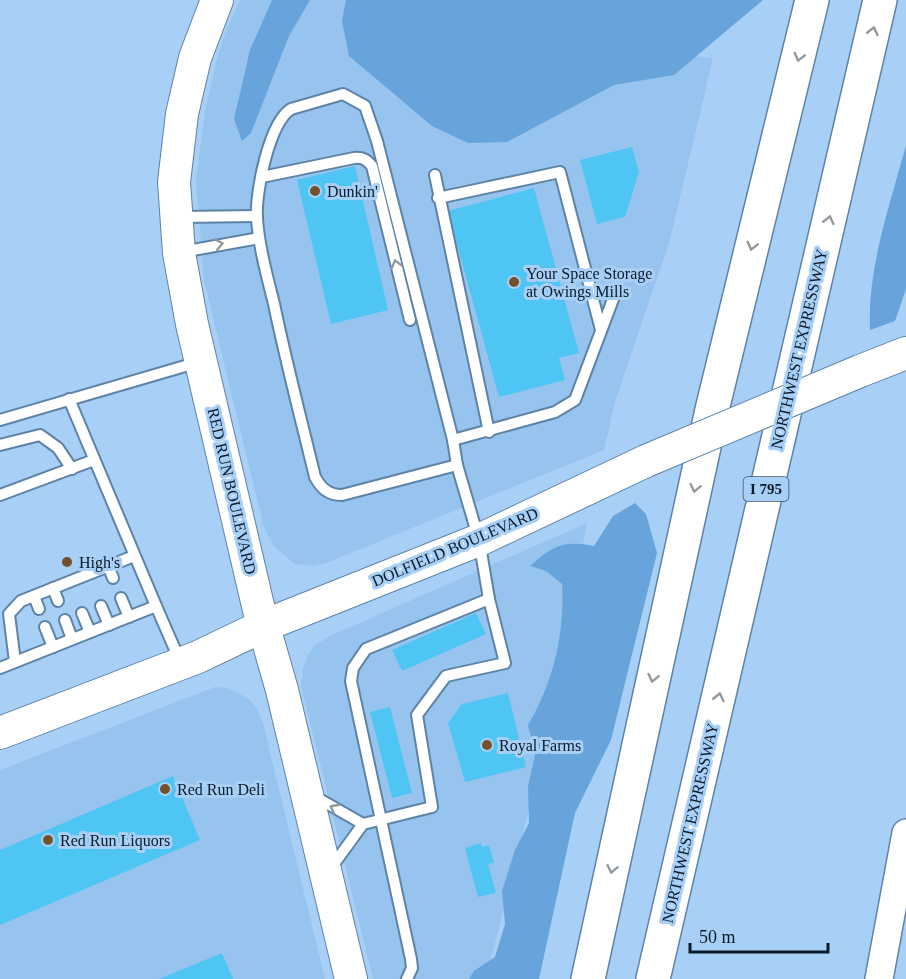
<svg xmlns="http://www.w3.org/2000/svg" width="906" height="979" viewBox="0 0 906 979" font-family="Georgia,serif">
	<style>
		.built { fill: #96c4ef }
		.green { fill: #67a4db }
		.building { fill: #4fc5f3 }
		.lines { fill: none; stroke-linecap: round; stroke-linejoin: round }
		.service-casing { stroke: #5d83a6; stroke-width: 14 }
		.tertiary-casing { stroke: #5d83a6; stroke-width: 30 }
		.secondary-casing { stroke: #5d83a6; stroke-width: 34 }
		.motorway-casing { stroke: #5d83a6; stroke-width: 36 }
		.service { stroke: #fff; stroke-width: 10 }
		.tertiary { stroke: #fff; stroke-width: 27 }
		.secondary { stroke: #fff; stroke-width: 32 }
		.motorway { stroke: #fff; stroke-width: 33 }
		.secondary-bridge-casing { stroke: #5d83a6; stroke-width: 34; stroke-linecap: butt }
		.secondary-bridge { stroke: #fff; stroke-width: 32 }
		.oneway { stroke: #91989e }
		.poi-dot { fill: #74512a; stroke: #a8d0f7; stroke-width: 2 }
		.labels { text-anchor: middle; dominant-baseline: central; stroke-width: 6; stroke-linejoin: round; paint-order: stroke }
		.shield { fill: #a8d0f7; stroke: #3a5166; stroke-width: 1.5 }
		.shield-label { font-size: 15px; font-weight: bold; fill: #0b1a28 }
		.poi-label { font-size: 16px; fill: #0b1a28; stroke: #a8d0f7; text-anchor: start }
		.street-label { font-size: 16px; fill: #0b1a28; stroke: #a8d0f7 }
	</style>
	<rect width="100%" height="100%" fill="#a8d0f7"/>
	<g class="built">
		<polygon points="240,0 453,0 525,36 713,58 670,240 615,402 604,450 326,563 312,566 294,564 274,546 264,528 204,280 196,180 205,112 215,66 225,33"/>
		<polygon points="587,523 549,730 486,979 373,979 301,686 303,668 308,655 315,645 332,635"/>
		<polygon points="215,687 226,688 248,698 257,709 263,723 325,979 0,979 0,770"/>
	</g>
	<g class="green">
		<polygon points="272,0 310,0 289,36 251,133 242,141 234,119 250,50"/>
		<polygon points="346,0 763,0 674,75 614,85 507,142 468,143 432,126 349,56 342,21"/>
		<path d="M906,145v144l-11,32 -25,9c-3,-62 20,-125 36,-185z"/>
		<path d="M635,503l11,11 11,39 -46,187 -36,73 -36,166h-70l5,-8 21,-14 10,-33 -3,-33 13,-41 14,-27 -1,-36 7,-32 -7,-30c25,-42 37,-91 34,-141l-16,-13 -16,-5c23,-21 34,-26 64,-20l19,-30z"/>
	</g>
	<g class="building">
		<polygon points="632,147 639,172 625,217 597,224 580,160"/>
		<polygon points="355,166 388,310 331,324 297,180"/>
		<polygon points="534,188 579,353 559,358 565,380 499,397 448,211"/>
		<polygon points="476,613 486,634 402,671 392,650"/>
		<polygon points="508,693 526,767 465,782 448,723 462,704"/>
		<polygon points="390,707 412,793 392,798 370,712"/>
		<polygon points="173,776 200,840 0,925 0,850"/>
		<polygon points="481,843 482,847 489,845 494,863 488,864 496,893 478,897 465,848"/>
		<polygon points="222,953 233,979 159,979"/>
	</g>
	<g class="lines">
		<g class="service-casing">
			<g id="service">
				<polyline points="435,175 489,432"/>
				<path d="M262,177l92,-19c9,-1 13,2 18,8l38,154"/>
				<polyline points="438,198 560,172 601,330"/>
				<polyline points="179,217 257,216"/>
				<polyline points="182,252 259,238"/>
				<polyline points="69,399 156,606"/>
				<polyline points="0,420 199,362"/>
				<path d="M453,440l-76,-299 -12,-35 -22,-12 -52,15c-22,14 -36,84 -34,110 2,28 10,57 17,85 12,58 27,115 41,173 6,11 13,18 27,18l115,-30"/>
				<polyline points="0,445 40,435 58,448 72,469"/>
				<polyline points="0,495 94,460"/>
				<polyline points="108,566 113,578"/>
				<polyline points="53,588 58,601"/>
				<polyline points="34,596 39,609"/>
				<polyline points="121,598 129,617"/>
				<polyline points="101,606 109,625"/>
				<polyline points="82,613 90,632"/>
				<polyline points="65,620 72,639"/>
				<polyline points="45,627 53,647"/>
				<polyline points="15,662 9,614 21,601 134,556"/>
				<polyline points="0,668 156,606 180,661"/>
				<polyline points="314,796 363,824"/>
				<polyline points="331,868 363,824 432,807 417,715 446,676 505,663 489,599 479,540 457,465 453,440 555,412 575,400 615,294"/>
				<polyline points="407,979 412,968 411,959 351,681 353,668 366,649 489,599"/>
			</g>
		</g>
		<g class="tertiary-casing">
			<polyline id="tertiary" points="879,979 906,833"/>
		</g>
		<g class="secondary-casing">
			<g id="secondary">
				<polyline points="217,0 195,58 182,114 174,182 179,253 192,324 259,610 282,690 351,979"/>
				<polyline points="860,371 906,353"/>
				<polyline points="0,733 198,657 263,626 479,540 646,461"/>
			</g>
		</g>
		<g class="motorway-casing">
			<g id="motorway">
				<polyline points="588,979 712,410 812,0"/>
				<polyline points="653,979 880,0"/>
			</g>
		</g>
		<use href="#service" class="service"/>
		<use href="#tertiary" class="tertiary"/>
		<use href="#secondary" class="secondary"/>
		<use href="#motorway" class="motorway"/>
		<g class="secondary-bridge-casing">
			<polyline id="secondary-bridge" points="646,461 860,371"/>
		</g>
		<use href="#secondary-bridge" class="secondary-bridge"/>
	</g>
	<defs><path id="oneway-chevron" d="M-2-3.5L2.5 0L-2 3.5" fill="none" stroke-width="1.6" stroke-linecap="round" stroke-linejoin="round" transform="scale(1.5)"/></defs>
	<g class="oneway">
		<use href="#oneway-chevron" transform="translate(873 31) rotate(-77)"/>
		<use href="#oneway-chevron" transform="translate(799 57) rotate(104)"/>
		<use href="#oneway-chevron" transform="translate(829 220) rotate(-77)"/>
		<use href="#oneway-chevron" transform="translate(219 244) rotate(-12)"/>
		<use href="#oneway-chevron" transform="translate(752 246) rotate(104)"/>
		<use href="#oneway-chevron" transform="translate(396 264) rotate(-104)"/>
		<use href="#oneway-chevron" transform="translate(695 488) rotate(102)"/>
		<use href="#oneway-chevron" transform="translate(653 678) rotate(102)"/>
		<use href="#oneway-chevron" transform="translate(719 697) rotate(-77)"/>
		<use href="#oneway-chevron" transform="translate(334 808) rotate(-152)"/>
		<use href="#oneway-chevron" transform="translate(612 869) rotate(102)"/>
	</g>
	<g class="poi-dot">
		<circle cx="315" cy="191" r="6"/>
		<circle cx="514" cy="282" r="6"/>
		<circle cx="67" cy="562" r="6"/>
		<circle cx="487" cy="745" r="6"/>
		<circle cx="165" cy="789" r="6"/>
		<circle cx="48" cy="840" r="6"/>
	</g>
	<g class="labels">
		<rect class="shield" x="743.5" y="477" width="45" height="24" rx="4.5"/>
		<g class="shield-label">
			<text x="766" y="489">I 795</text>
		</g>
		<g class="poi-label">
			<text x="327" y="191">Dunkin'</text>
			<text x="526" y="273">Your Space Storage<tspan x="526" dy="18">at Owings Mills</tspan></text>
			<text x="79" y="562">High's</text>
			<text x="499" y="745">Royal Farms</text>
			<text x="177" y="789">Red Run Deli</text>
			<text x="60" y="840">Red Run Liquors</text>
		</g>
		<g class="street-label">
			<text transform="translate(799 349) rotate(-77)">NORTHWEST EXPRESSWAY</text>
			<text transform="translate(232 491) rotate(77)">RED RUN BOULEVARD</text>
			<text transform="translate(455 547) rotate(-23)">DOLFIELD BOULEVARD</text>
			<text transform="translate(690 823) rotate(-77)">NORTHWEST EXPRESSWAY</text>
		</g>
	</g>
	<path d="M690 943v9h138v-9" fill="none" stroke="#0b1a28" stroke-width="3"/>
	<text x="699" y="943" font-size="18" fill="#0b1a28" stroke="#a8d0f7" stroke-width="4.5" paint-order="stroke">50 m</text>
</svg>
